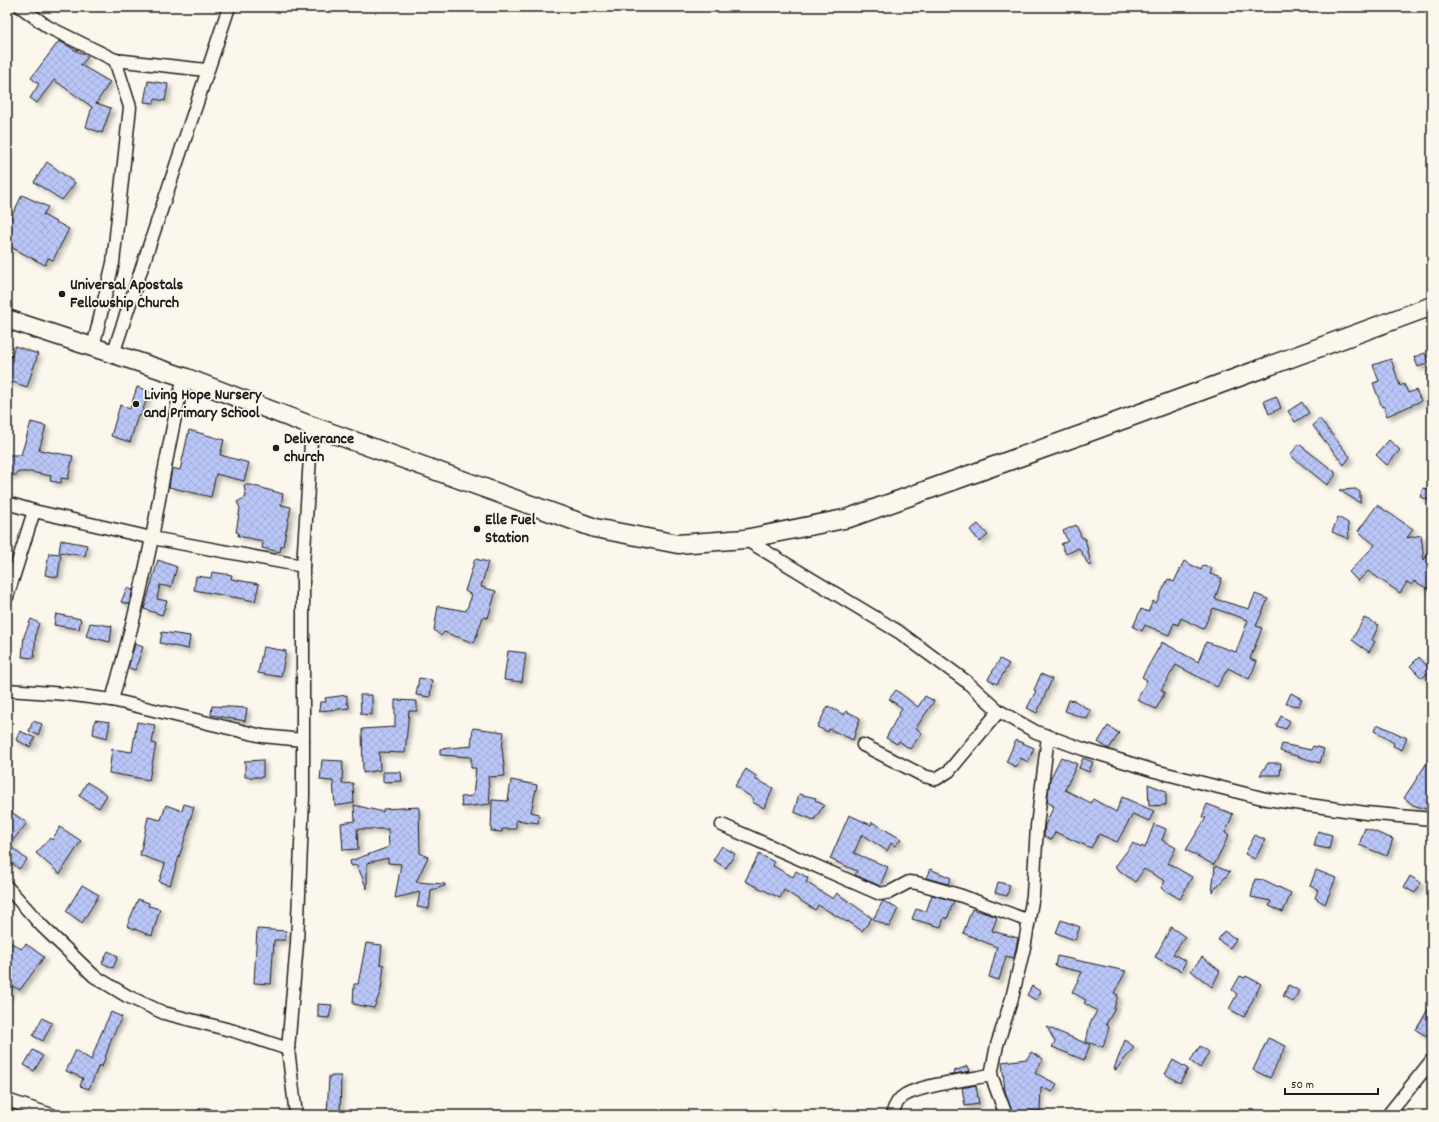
<svg xmlns="http://www.w3.org/2000/svg" width="1439" height="1122" viewBox="0 0 1439 1122" font-family="Dekko,sans-serif">
	<style>
		.building { fill: url(#building-cross-hatch); stroke: #1c1c1c; filter: url(#shadow) }
		.lines { fill: none; stroke-linecap: round; stroke-linejoin: round }
		.street-casing { stroke: #1c1c1c; stroke-width: 15 }
		.secondary-casing { stroke: #1c1c1c; stroke-width: 21 }
		.street { stroke: #fbf7ec; stroke-width: 12 }
		.secondary { stroke: #fbf7ec; stroke-width: 18 }
		.poi-dot { fill: #1c1c1c; stroke: #fbf7ec; stroke-width: 1.5 }
		.labels { text-anchor: middle; dominant-baseline: central; stroke-width: 3.5; stroke-linejoin: round; paint-order: stroke }
		.poi-label { font-size: 16px; font-weight: bold; fill: #1c1c1c; stroke: #fbf7ec; text-anchor: start }
	</style>
	<defs>
		<pattern id="building-cross-hatch" width="8" height="8" patternUnits="userSpaceOnUse"><rect width="8" height="8" fill="#bac6f7"/><path d="M0 0l8 8M0 8l8-8" fill="none" stroke="#9faad3"/></pattern>
		<filter id="shadow"><feDropShadow dx="3.5" dy="3.5" stdDeviation="2" flood-color="#0004"/></filter>
	</defs>
	<rect width="100%" height="100%" fill="#fbf7ec"/>
	<filter id="ink" filterUnits="userSpaceOnUse"><feTurbulence type="fractalNoise" baseFrequency=".025" numOctaves="2"/><feDisplacementMap in="SourceGraphic" scale="8" xChannelSelector="R" yChannelSelector="G"/><feConvolveMatrix kernelMatrix="1 2 1 2 8 2 1 2 1" color-interpolation-filters="sRGB"/></filter>
	<g filter="url(#ink)">
		<g class="building">
			<polygon points="59,41 88,57 81,65 110,82 96,103 111,108 102,133 86,127 92,107 54,80 37,103 30,98 39,84 31,78"/>
			<polygon points="148,81 168,84 165,101 155,99 154,103 144,102"/>
			<polygon points="47,162 75,183 62,200 34,182"/>
			<polygon points="22,195 48,207 43,215 69,229 53,260 48,258 45,265 7,245 7,226"/>
			<polygon points="15,346 38,354 27,387 7,380 7,368"/>
			<polygon points="1425,353 1429,363 1418,367 1414,357"/>
			<polygon points="1391,359 1400,386 1404,384 1408,393 1416,390 1421,401 1387,416 1384,406 1382,407 1373,383 1379,381 1373,365"/>
			<polygon points="137,387 149,391 141,416 138,415 130,442 111,436 120,405 130,409"/>
			<polygon points="1276,396 1281,408 1269,414 1264,401"/>
			<polygon points="1302,402 1309,413 1295,422 1288,411"/>
			<polygon points="1319,418 1350,457 1344,465 1313,426"/>
			<polygon points="31,422 46,426 39,450 73,456 68,479 61,478 61,483 50,481 51,476 31,472 17,472 17,475 7,475 8,455 21,455"/>
			<polygon points="189,430 224,440 220,455 249,463 244,481 216,474 211,497 169,487 172,468 180,470"/>
			<polygon points="1389,440 1400,450 1387,465 1376,455"/>
			<polygon points="1299,444 1335,472 1335,476 1327,485 1290,455"/>
			<polygon points="244,485 251,485 283,494 281,505 291,507 283,546 281,546 280,552 262,548 263,541 238,536 239,533 236,532 240,508 237,502 246,497"/>
			<polygon points="1423,488 1432,490 1432,501 1420,497"/>
			<polygon points="1356,489 1360,492 1360,503 1339,490"/>
			<polygon points="1377,505 1413,529 1407,538 1421,535 1424,560 1432,548 1432,591 1414,581 1412,585 1407,582 1400,593 1368,571 1358,581 1349,572 1375,545 1358,531"/>
			<polygon points="1338,517 1348,523 1349,539 1332,532"/>
			<polygon points="978,524 988,535 980,542 970,530"/>
			<polygon points="1076,525 1082,538 1085,538 1091,565 1089,566 1079,548 1066,554 1061,544 1068,541 1063,531"/>
			<polygon points="61,540 87,545 85,556 59,552"/>
			<polygon points="49,553 61,554 58,577 45,575"/>
			<polygon points="475,559 488,562 481,587 496,591 488,618 483,617 474,643 444,632 441,636 434,630 438,606 466,611 472,595 465,591"/>
			<polygon points="158,560 177,567 171,587 160,585 157,599 167,601 162,615 144,609"/>
			<polygon points="1184,561 1201,570 1203,565 1212,568 1210,574 1222,578 1215,599 1249,609 1255,594 1268,599 1256,626 1262,628 1250,659 1257,662 1249,679 1228,668 1217,687 1176,665 1161,690 1165,692 1156,709 1137,700 1147,680 1142,677 1162,642 1198,662 1206,642 1236,652 1248,620 1213,608 1203,629 1181,618 1178,625 1174,623 1169,635 1145,625 1142,631 1133,627 1141,609 1148,612 1153,601 1156,603 1168,579 1174,582"/>
			<polygon points="212,572 232,575 231,579 259,584 255,601 194,590 196,576 211,578"/>
			<polygon points="127,588 133,590 129,604 121,602"/>
			<polygon points="56,614 81,619 79,629 54,625"/>
			<polygon points="1364,618 1379,625 1372,640 1375,642 1369,652 1352,640"/>
			<polygon points="31,619 39,623 36,632 34,658 22,657 24,636"/>
			<polygon points="90,623 112,626 110,642 86,636"/>
			<polygon points="162,632 190,636 188,649 160,643"/>
			<polygon points="135,644 143,647 135,670 128,668"/>
			<polygon points="263,647 286,651 281,677 258,673"/>
			<polygon points="508,651 526,653 522,682 504,680"/>
			<polygon points="1419,657 1431,670 1422,678 1410,666"/>
			<polygon points="1000,659 1009,664 997,684 988,679"/>
			<polygon points="1041,674 1052,679 1037,713 1027,708 1036,691 1034,690"/>
			<polygon points="419,678 432,680 430,697 416,695"/>
			<polygon points="896,690 918,707 925,696 934,701 916,728 922,733 910,749 899,741 897,744 886,738 902,708 889,699"/>
			<polygon points="1291,693 1302,699 1298,706 1286,704"/>
			<polygon points="347,695 347,704 349,704 349,708 319,711 320,702 326,702 325,698"/>
			<polygon points="360,695 372,695 372,715 361,714"/>
			<polygon points="395,700 417,701 417,711 409,711 405,753 379,752 380,770 363,773 362,729 395,727"/>
			<polygon points="1069,700 1075,701 1091,711 1087,719 1065,711"/>
			<polygon points="212,706 247,708 245,721 211,715"/>
			<polygon points="828,706 844,715 846,711 860,718 853,740 829,729 828,732 817,727"/>
			<polygon points="1281,716 1290,721 1286,729 1276,726"/>
			<polygon points="95,720 110,722 107,738 93,734"/>
			<polygon points="33,721 42,724 38,735 29,731"/>
			<polygon points="137,722 155,725 152,743 156,744 149,780 109,773 112,749 132,752"/>
			<polygon points="1377,724 1407,738 1402,750 1393,746 1394,743 1374,731"/>
			<polygon points="1108,726 1119,733 1109,749 1098,742"/>
			<polygon points="473,728 504,732 502,748 505,776 488,777 490,804 462,807 461,797 473,796 476,768 471,768 471,757 440,755 440,749 471,746"/>
			<polygon points="20,731 35,738 30,747 16,740"/>
			<polygon points="1016,740 1034,748 1028,762 1021,758 1016,767 1006,762"/>
			<polygon points="1282,744 1311,750 1313,746 1324,749 1320,763 1280,751"/>
			<polygon points="1432,755 1432,811 1413,805 1404,798"/>
			<polygon points="1061,757 1077,764 1065,790 1091,803 1093,799 1116,812 1122,797 1154,811 1149,821 1133,814 1117,842 1099,834 1091,848 1055,832 1052,840 1044,836 1045,825 1054,806 1047,802 1050,779"/>
			<polygon points="1083,758 1093,762 1089,772 1079,768"/>
			<polygon points="263,760 263,777 245,777 245,761"/>
			<polygon points="322,760 343,761 342,784 353,783 354,803 335,806 333,781 320,780"/>
			<polygon points="1268,763 1281,763 1280,775 1260,775"/>
			<polygon points="746,769 756,776 755,779 773,788 764,808 752,802 754,799 735,786"/>
			<polygon points="383,772 401,772 402,781 383,782"/>
			<polygon points="511,780 537,785 531,812 539,814 538,823 516,820 516,829 502,829 502,832 491,831 492,800 508,801"/>
			<polygon points="87,782 107,795 99,808 79,796"/>
			<polygon points="1148,784 1166,791 1166,805 1149,806"/>
			<polygon points="799,794 816,798 815,800 824,805 814,820 794,812"/>
			<polygon points="184,804 194,807 189,823 190,823 170,885 159,882 165,864 140,855 148,817 161,820 166,805 182,811"/>
			<polygon points="1207,804 1233,814 1225,833 1229,835 1214,865 1186,850 1206,818 1202,817"/>
			<polygon points="354,805 383,812 383,809 419,807 420,853 428,857 416,882 445,884 445,886 431,890 429,909 417,907 420,892 395,898 401,864 388,863 388,858 367,863 367,889 357,865 351,866 350,861 389,847 388,829 357,829 358,849 343,850 341,823 355,821"/>
			<polygon points="7,809 27,823 9,845 27,860 19,869 7,859"/>
			<polygon points="849,815 871,825 872,822 901,839 895,846 891,843 887,851 862,834 854,853 888,867 880,886 855,875 857,871 830,859"/>
			<polygon points="1154,824 1166,829 1162,840 1176,848 1168,863 1192,877 1180,899 1161,888 1165,881 1144,869 1135,882 1115,867 1133,843 1141,848 1142,846 1145,848"/>
			<polygon points="60,827 81,841 60,874 36,853 50,838 52,840"/>
			<polygon points="1365,828 1393,839 1387,856 1359,845"/>
			<polygon points="1318,831 1332,835 1329,849 1314,846"/>
			<polygon points="1255,835 1265,840 1255,859 1245,854"/>
			<polygon points="722,846 735,854 726,868 713,860"/>
			<polygon points="759,854 774,862 773,866 793,877 796,871 808,878 806,882 833,899 837,893 872,918 862,931 848,921 847,922 818,905 815,910 784,890 780,898 745,881"/>
			<polygon points="1215,866 1230,872 1212,892"/>
			<polygon points="930,869 951,878 948,884 926,878"/>
			<polygon points="1316,870 1336,878 1325,904 1315,898 1318,890 1310,886"/>
			<polygon points="1410,876 1421,883 1415,893 1404,887"/>
			<polygon points="1255,879 1264,880 1291,893 1283,912 1269,906 1271,901 1251,897"/>
			<polygon points="998,882 1010,885 1007,896 995,893"/>
			<polygon points="82,885 99,895 82,923 66,911"/>
			<polygon points="932,895 954,901 947,919 944,917 941,927 912,919 916,909 926,912"/>
			<polygon points="138,899 149,903 148,906 160,909 152,936 127,926"/>
			<polygon points="883,901 898,909 889,927 873,919"/>
			<polygon points="972,909 997,917 992,931 1018,938 1014,958 1006,956 999,980 989,977 997,947 963,933"/>
			<polygon points="1061,920 1080,927 1075,940 1056,933"/>
			<polygon points="1171,927 1185,937 1173,954 1186,961 1181,971 1155,957"/>
			<polygon points="257,929 286,931 285,940 274,940 271,984 254,983"/>
			<polygon points="1224,931 1236,939 1230,948 1218,940"/>
			<polygon points="12,943 21,949 26,944 44,957 20,990 13,986 7,997 7,950"/>
			<polygon points="366,943 382,945 380,964 384,965 381,990 374,1008 353,1004 354,984 358,984"/>
			<polygon points="108,951 118,956 113,968 102,963"/>
			<polygon points="1057,956 1126,971 1114,993 1118,995 1113,1012 1106,1024 1109,1027 1103,1047 1086,1042 1090,1023 1097,1011 1084,1003 1086,1000 1072,992 1082,972 1055,966"/>
			<polygon points="1202,957 1220,971 1212,987 1191,971"/>
			<polygon points="1240,976 1245,978 1246,976 1261,984 1244,1017 1229,1009 1237,994 1232,990"/>
			<polygon points="1289,985 1299,991 1293,1002 1283,996"/>
			<polygon points="1032,986 1041,992 1036,1000 1027,995"/>
			<polygon points="1432,1002 1432,1039 1416,1030"/>
			<polygon points="318,1004 332,1005 329,1018 318,1017"/>
			<polygon points="111,1012 122,1017 112,1037 102,1067 99,1065 89,1089 80,1086 83,1078 66,1071 76,1050 91,1060 100,1036"/>
			<polygon points="42,1018 52,1023 43,1041 33,1036"/>
			<polygon points="1047,1027 1090,1045 1084,1060 1052,1047 1055,1042"/>
			<polygon points="1268,1038 1286,1046 1270,1078 1253,1070"/>
			<polygon points="1125,1040 1134,1047 1116,1070 1114,1069"/>
			<polygon points="1200,1046 1209,1052 1200,1068 1190,1061"/>
			<polygon points="33,1050 43,1056 34,1071 24,1065"/>
			<polygon points="1031,1052 1043,1059 1035,1073 1057,1084 1052,1092 1041,1087 1040,1111 1026,1111 1026,1113 1013,1115 1005,1091 1002,1062 1027,1059"/>
			<polygon points="1173,1060 1188,1069 1180,1083 1165,1074"/>
			<polygon points="968,1066 970,1071 955,1074 954,1071"/>
			<polygon points="329,1076 341,1076 340,1115 327,1115"/>
			<polygon points="976,1085 979,1104 965,1106 962,1088"/>
		</g>
		<g class="lines">
			<g class="street-casing">
				<g id="street">
					<polyline points="21,7 48,27 115,60 130,107 113,263 93,347"/>
					<polyline points="115,60 206,70"/>
					<polyline points="113,354 229,7"/>
					<polyline points="7,503 34,511"/>
					<polyline points="745,539 899,632 967,682 999,711 1036,732 1083,749 1155,771 1266,799 1366,813 1432,819"/>
					<polyline points="7,597 34,511 152,538 303,566"/>
					<polyline points="7,690 66,694 112,700 262,736 303,740"/>
					<path d="M112,700c15,-54 29,-108 40,-162 10,-54 19,-108 32,-161"/>
					<polyline points="863,745 924,776 936,779 949,771 999,711"/>
					<polyline points="722,825 880,894 890,892 909,882 917,883 962,896 1029,921"/>
					<polyline points="7,887 42,926 94,976 127,996 164,1013 234,1031 288,1049"/>
					<polyline points="7,1100 52,1115"/>
					<polyline points="203,1115 207,1115"/>
					<polyline points="296,1115 288,1049 297,943 303,797 303,566 312,426"/>
					<path d="M892,1115c2,-8 6,-16 13,-20 17,-10 65,-16 86,-20"/>
					<polyline points="1006,1115 991,1075 997,1045 1012,998 1025,943 1033,895 1037,826 1048,736"/>
					<polyline points="1388,1115 1432,1060"/>
				</g>
			</g>
			<g class="secondary-casing">
				<polyline id="secondary" points="7,319 184,377 312,426 595,528 678,544 745,539 849,518 1081,435 1432,306"/>
			</g>
			<use href="#street" class="street"/>
			<use href="#secondary" class="secondary"/>
		</g>
	</g>
	<g class="poi-dot">
		<circle cx="62" cy="294" r="4"/>
		<circle cx="136" cy="404" r="4"/>
		<circle cx="276" cy="448" r="4"/>
		<circle cx="477" cy="529" r="4"/>
	</g>
	<g class="labels">
		<g class="poi-label">
			<text x="70" y="285">Universal Apostals<tspan x="70" dy="18">Fellowship Church</tspan></text>
			<text x="144" y="395">Living Hope Nursery<tspan x="144" dy="18">and Primary School</tspan></text>
			<text x="284" y="439">Deliverance<tspan x="284" dy="18">church</tspan></text>
			<text x="485" y="520">Elle Fuel<tspan x="485" dy="18">Station</tspan></text>
		</g>
	</g>
	<rect width="1439" height="1122" fill="none" stroke="#fbf7ec" stroke-width="24"/>
	<rect x="12" y="12" width="1415" height="1098" fill="none" stroke="#1c1c1c" stroke-width="1.5" filter="url(#ink)"/>
	<path d="M1285 1088v6h93v-6" fill="none" stroke="#1c1c1c" stroke-width="2"/>
	<text x="1291" y="1088" font-size="12" fill="#1c1c1c" stroke="#fbf7ec" stroke-width="3" paint-order="stroke">50 m</text>
</svg>
